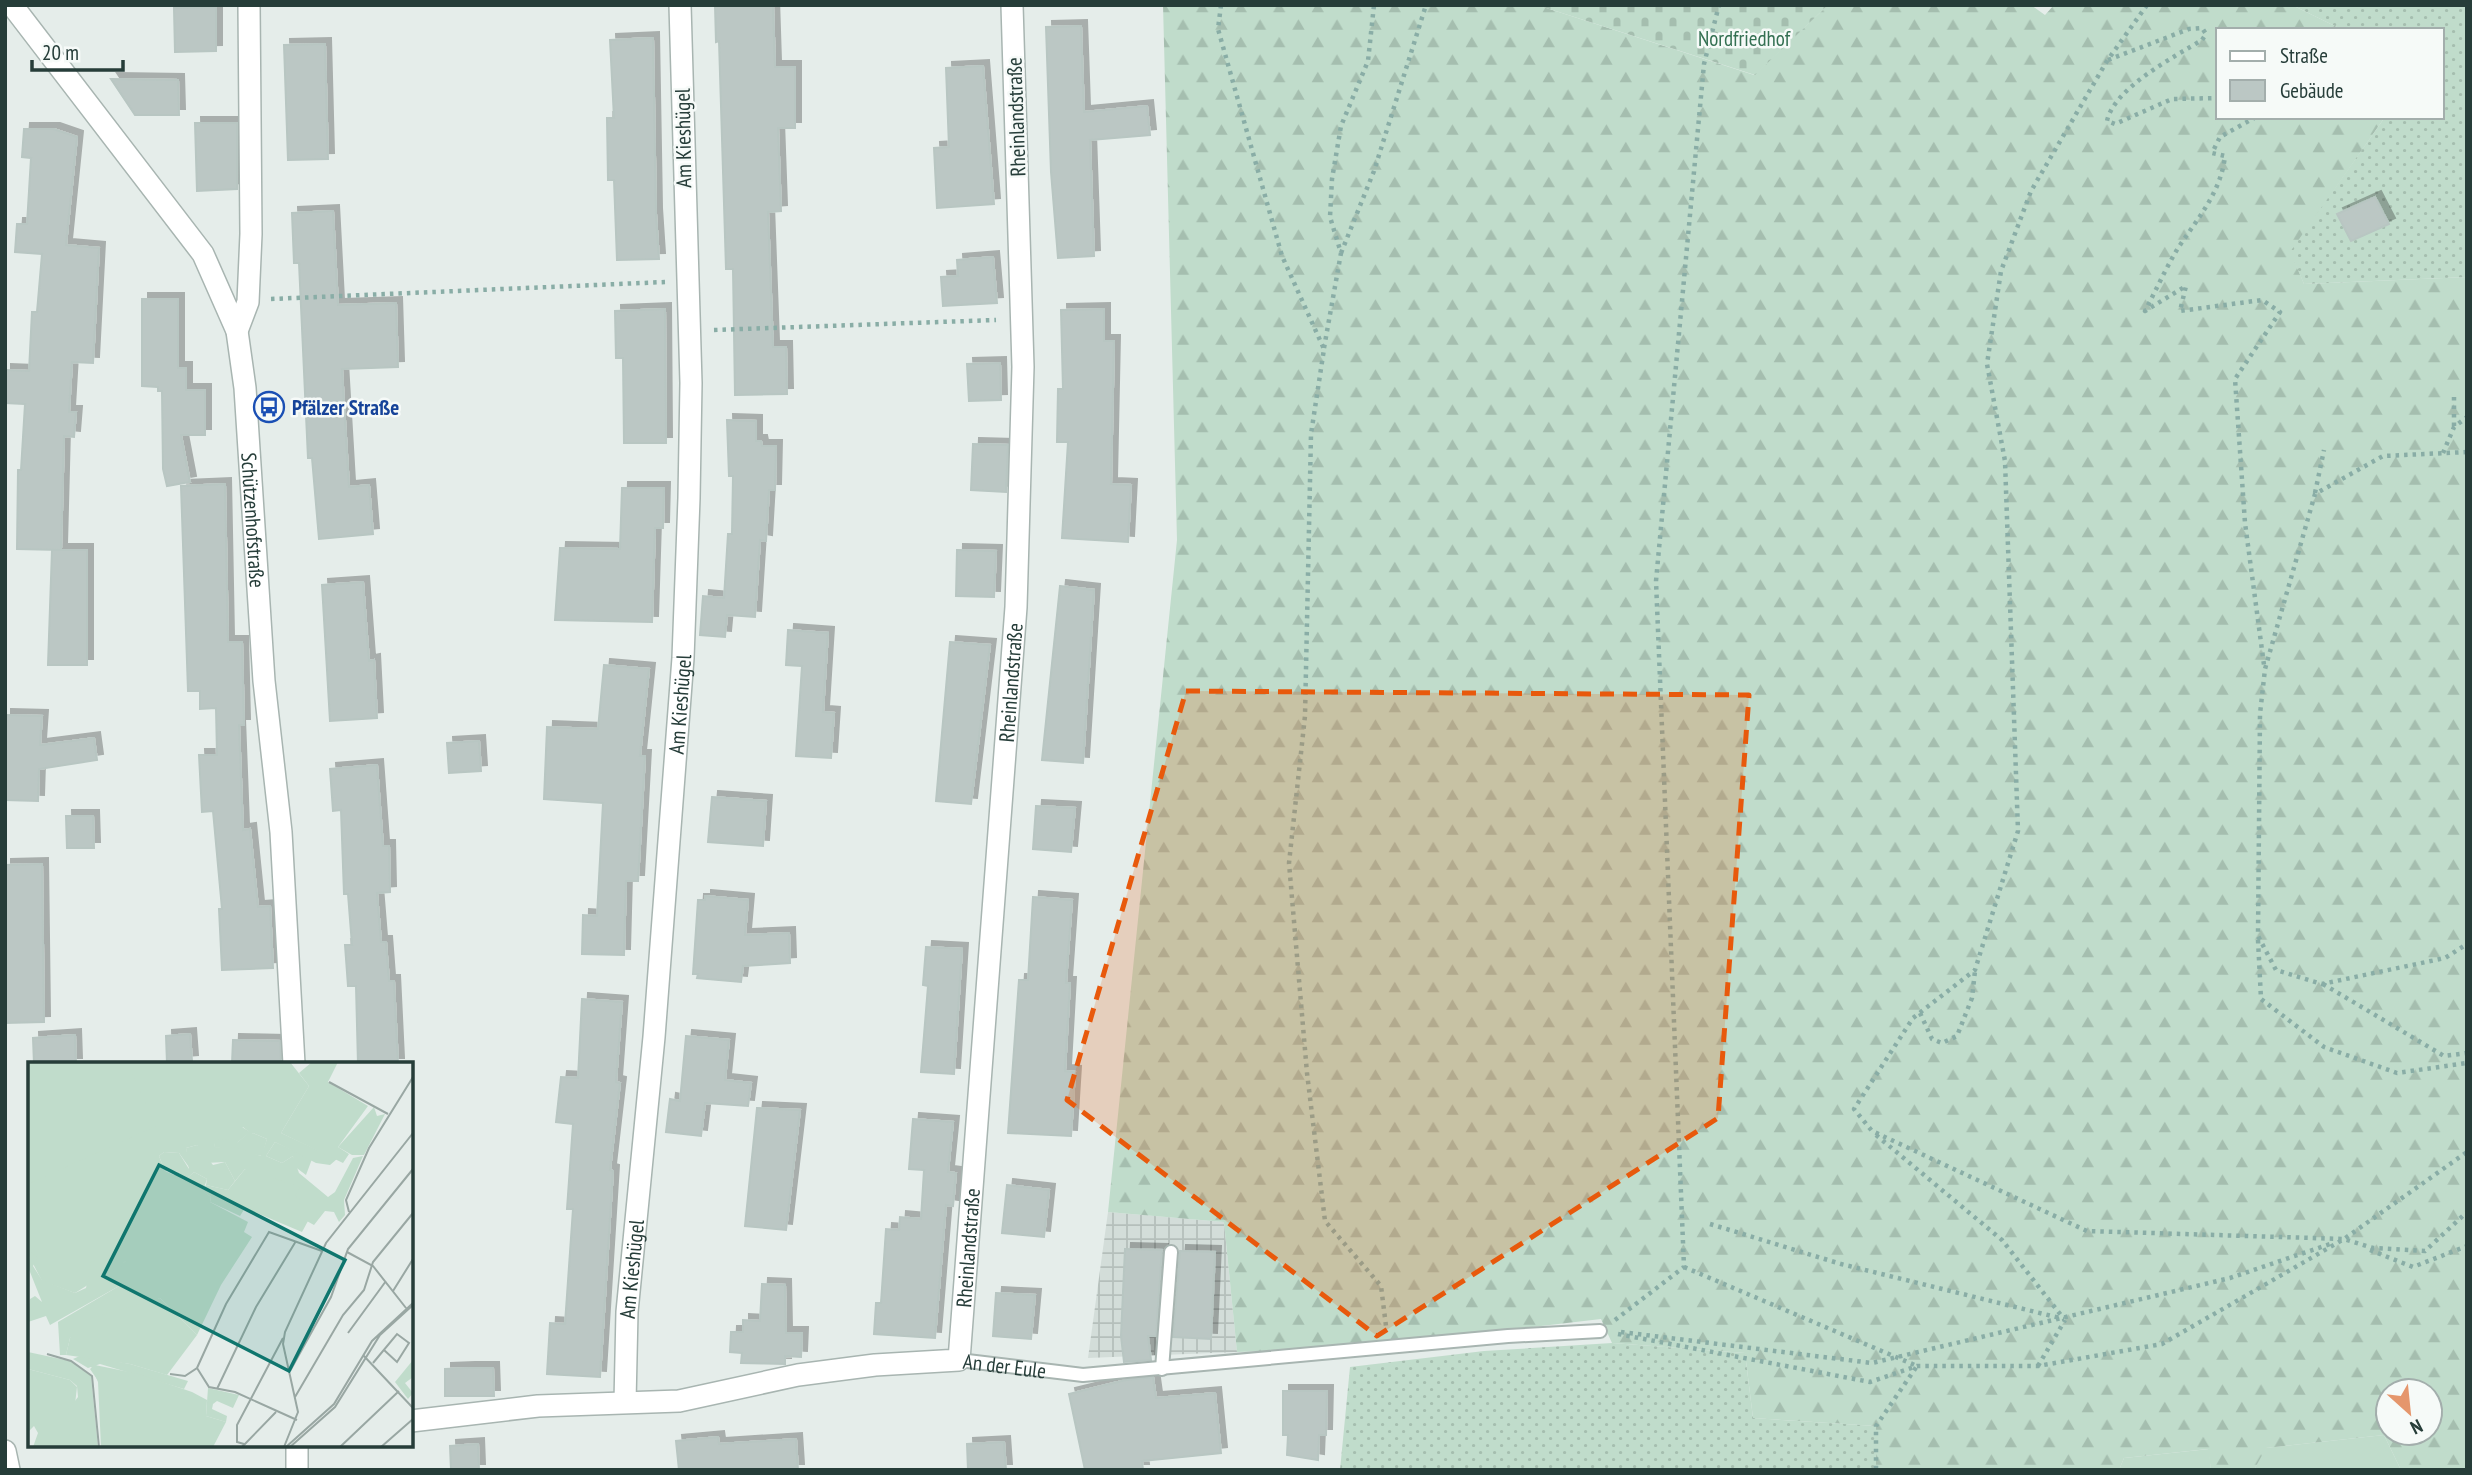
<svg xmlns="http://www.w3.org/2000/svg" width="2472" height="1475" viewBox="0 0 2472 1475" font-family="'PT Sans Narrow',sans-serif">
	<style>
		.industrial { fill: url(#industrial-grid) }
		.grass { fill: #c0dccb }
		.forest { fill: url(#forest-firs); fill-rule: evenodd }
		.cemetery { fill: url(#cemetery-stones) }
		.garden { fill: url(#garden-dots) }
		.building { fill: #bbc7c4; stroke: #b8c6c2; stroke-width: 2; filter: url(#shadow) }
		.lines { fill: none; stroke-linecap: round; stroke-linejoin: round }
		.service-casing { stroke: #a8b5b1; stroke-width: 16 }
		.minor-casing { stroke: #a8b5b1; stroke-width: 24 }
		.path { stroke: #89ada6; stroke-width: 4.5; stroke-dasharray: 3.5 5; stroke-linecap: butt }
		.service { stroke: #fff; stroke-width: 12 }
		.minor { stroke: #fff; stroke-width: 21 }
		.marked { fill: #e8590c; fill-opacity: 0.2; stroke: #e8590c; stroke-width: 5; stroke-dasharray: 14 9; stroke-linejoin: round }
		.labels { text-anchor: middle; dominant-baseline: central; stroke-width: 5; stroke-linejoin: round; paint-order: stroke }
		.park-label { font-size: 21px; fill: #347052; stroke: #f6faf8 }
		.street-label { font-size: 21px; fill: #263d39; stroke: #f6faf8 }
		.transit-label { font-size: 21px; font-weight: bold; fill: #164399; stroke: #f6faf8; text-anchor: start }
		.inset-road { fill: none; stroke: #99a7a3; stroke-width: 2 }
		.view { fill: #0f766e; fill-opacity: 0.15; stroke: #0f766e; stroke-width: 3.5 }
		.inset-edge { fill: none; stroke: #263d39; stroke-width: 3.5 }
	</style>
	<defs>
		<pattern id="industrial-grid" width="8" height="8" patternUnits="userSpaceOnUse" patternTransform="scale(1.75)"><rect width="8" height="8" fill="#d3ddd9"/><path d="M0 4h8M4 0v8" fill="none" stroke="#b5bfbb"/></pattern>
		<pattern id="forest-firs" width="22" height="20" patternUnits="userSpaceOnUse" patternTransform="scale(1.75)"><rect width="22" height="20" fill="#c0dccb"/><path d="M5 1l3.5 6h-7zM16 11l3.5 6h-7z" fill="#a5beaf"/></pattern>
		<pattern id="cemetery-stones" width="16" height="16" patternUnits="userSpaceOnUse" patternTransform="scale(1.75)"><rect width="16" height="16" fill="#c0dccb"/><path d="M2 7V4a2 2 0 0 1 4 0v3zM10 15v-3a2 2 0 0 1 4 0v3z" fill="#a5beaf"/></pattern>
		<pattern id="garden-dots" width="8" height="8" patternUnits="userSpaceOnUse" patternTransform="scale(1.75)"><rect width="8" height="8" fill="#c0dccb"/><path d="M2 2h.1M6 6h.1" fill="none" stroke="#a5beaf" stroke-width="1.8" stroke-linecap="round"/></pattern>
		<filter id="shadow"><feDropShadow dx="6" dy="-6" stdDeviation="0" flood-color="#0004"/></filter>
	</defs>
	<rect width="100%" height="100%" fill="#e5edea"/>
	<polygon class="industrial" points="1108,1212 1224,1222 1237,1352 1088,1358"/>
	<g class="grass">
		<polygon points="2384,1435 2401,1470 2254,1470 2265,1448"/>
		<polygon points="2209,1449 2211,1470 2119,1470 2124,1458"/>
	</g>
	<path class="forest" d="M1163,5h374l217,70 74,-70h203l14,10 9,-10h238l51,25h-125v87h167l-94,135 13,32 163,-7v1193h-66l-17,-35 -118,13 -12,22h-43l-3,-21 -84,9 -5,12h-243v-44l-123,-8 -8,-65 -133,-10 -11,-24 -249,29 -115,4 -13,-130 -116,-10 69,-672zM2388,1391h42v42h-42z"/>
	<polygon class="cemetery" points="1537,5 1828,5 1755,75"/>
	<g class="garden">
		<polygon points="2292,5 2467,5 2467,277 2304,284 2290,252 2385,117 2442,117 2442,30 2343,30"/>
		<polygon points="1612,1343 1745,1353 1753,1418 1876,1426 1876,1470 1340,1470 1350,1367 1484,1351"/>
	</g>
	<g class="building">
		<polygon points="715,5 773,5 775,67 795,67 795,128 778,128 781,211 768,212 773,347 786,347 787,394 735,395 733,269 726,269 719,41 716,42"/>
		<polygon points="216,7 216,51 175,52 174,8"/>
		<polygon points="1081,26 1084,112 1147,106 1150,135 1090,140 1094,256 1058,258 1051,172 1046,27"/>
		<polygon points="653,38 656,214 659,259 617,260 614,180 608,180 607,118 614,118 610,40"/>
		<polygon points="325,44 328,159 288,160 284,45"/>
		<polygon points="983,66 994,204 937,208 934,148 949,147 946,68"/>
		<polygon points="111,79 178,80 179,115 135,115"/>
		<polygon points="195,123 237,123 237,189 197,191"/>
		<polygon points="24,129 54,129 77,137 66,245 99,248 93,363 72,362 69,412 76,412 74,437 64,436 61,550 17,549 18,470 21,470 25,404 5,403 5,370 29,371 32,312 37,312 42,254 15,252 17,224 27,224 31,158 22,157"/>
		<polygon points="2375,197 2389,224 2351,241 2337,214"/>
		<polygon points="333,211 338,305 396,303 398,367 342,369 349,487 369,485 373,534 319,539 312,458 308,458 299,263 294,263 292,213"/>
		<polygon points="993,257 997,303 943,306 941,277 958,276 957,260"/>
		<polygon points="142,299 178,299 178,368 186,368 186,390 205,390 205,435 181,435 190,482 167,486 163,469 162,391 158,391 158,387 142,386"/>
		<polygon points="665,309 666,443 624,443 623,358 616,358 615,311"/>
		<polygon points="1104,309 1104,341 1114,341 1111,484 1131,485 1128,542 1062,538 1068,442 1057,442 1058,389 1063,389 1061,310"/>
		<polygon points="1000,363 1001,400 969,401 967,364"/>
		<polygon points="727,420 756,421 756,441 761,441 762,446 776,446 775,490 769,490 766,541 760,540 755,617 727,615 725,637 700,635 703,596 724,598 728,534 732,534 733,476 729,476"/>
		<polygon points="973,444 1008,445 1006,492 971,490"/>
		<polygon points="225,484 228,642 242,642 244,725 239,725 243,830 250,829 258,907 270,906 273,968 222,970 219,909 222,909 213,811 202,812 199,755 217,755 216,708 200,709 200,691 188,691 181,486"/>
		<polygon points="622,488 664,488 663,528 655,528 652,622 555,620 560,548 620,549"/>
		<polygon points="52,550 87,550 87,665 48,665"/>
		<polygon points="957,550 996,551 994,597 956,596"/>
		<polygon points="363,582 369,661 374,660 377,718 330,721 322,585"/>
		<polygon points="1060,586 1094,590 1083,763 1042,760"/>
		<polygon points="788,630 828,633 823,712 834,713 831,758 796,756 802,666 786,665"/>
		<polygon points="950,642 990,645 971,804 936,801"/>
		<polygon points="604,665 649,669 640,756 645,756 638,881 626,881 624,955 582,954 583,915 597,916 603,803 544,799 547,727 598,729"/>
		<polygon points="5,715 42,716 40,745 94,738 97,760 39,769 38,801 5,800"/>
		<polygon points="479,741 481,771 449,773 447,743"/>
		<polygon points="377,765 383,846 389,846 390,892 377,893 381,942 386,942 389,981 394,981 398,1064 358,1064 356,986 348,986 345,945 352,945 348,894 344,894 341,810 333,811 330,769"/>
		<polygon points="712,797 766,801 763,846 708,842"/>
		<polygon points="1036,806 1075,808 1071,852 1033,849"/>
		<polygon points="66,816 93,816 94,848 67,848"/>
		<polygon points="42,864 44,1022 5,1023 5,865"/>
		<polygon points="705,896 748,900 745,935 789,933 790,963 743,966 741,982 697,978 698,974 693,974 698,900 705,900"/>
		<polygon points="1033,897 1072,900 1066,983 1070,983 1065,1071 1075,1072 1071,1136 1008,1133 1019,980 1028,980"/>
		<polygon points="926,947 962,949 954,1074 921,1072 928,986 923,985"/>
		<polygon points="582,999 622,1002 616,1082 620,1083 610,1170 613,1171 600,1377 547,1374 550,1323 565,1324 573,1209 567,1209 573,1124 556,1122 561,1077 578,1078"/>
		<polygon points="190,1034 192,1061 167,1063 166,1036"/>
		<polygon points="75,1035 76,1064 34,1064 33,1038"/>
		<polygon points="686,1036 729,1040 725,1080 751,1083 748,1106 705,1103 701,1136 666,1132 670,1099 680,1101"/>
		<polygon points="233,1040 280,1041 281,1064 232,1064"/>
		<polygon points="757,1108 800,1110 786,1230 745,1226"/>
		<polygon points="913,1119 953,1122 948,1172 956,1173 953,1206 946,1205 935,1338 874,1334 876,1303 881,1303 886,1229 899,1230 900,1217 921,1219 924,1170 909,1169"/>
		<polygon points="1007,1185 1049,1190 1044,1237 1002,1233"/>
		<polygon points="1125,1249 1162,1250 1156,1336 1148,1336 1151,1360 1124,1362 1121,1336"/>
		<polygon points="1180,1251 1215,1252 1211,1339 1173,1337"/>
		<polygon points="762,1284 785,1285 786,1333 802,1333 801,1357 785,1356 785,1364 741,1363 742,1353 730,1352 731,1332 743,1332 743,1320 760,1321"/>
		<polygon points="996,1293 1035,1295 1031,1339 993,1336"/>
		<polygon points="469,1368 493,1368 494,1396 445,1396 445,1369"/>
		<polygon points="1153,1377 1156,1398 1215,1393 1221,1453 1142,1461 1143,1470 1085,1470 1069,1394 1126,1380"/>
		<polygon points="1283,1391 1327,1391 1326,1435 1319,1435 1318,1460 1287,1455 1288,1435 1283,1435"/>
		<polygon points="718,1437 719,1444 796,1439 798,1470 679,1470 676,1441"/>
		<polygon points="1004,1442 1006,1470 968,1470 967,1444"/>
		<polygon points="478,1444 479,1470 451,1470 450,1446"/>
	</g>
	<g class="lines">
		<g class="service-casing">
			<g id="service">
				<path id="s1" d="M959,1360l124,15 425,-39 92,-5"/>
				<polyline points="1162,1369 1171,1252"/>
			</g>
		</g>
		<g class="minor-casing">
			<g id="minor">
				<path id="s2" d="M12,5l191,249 34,77 8,57 19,293 17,151 13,232"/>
				<polyline points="237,331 248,302 251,234 249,5"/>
				<path id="s3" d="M625,1402l2,-90 27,-275 29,-379 6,-160 2,-115 -11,-378"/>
				<path id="s4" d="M411,1421l127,-15 141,-5 119,-26 77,-10 84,-5 57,-753 7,-240 -11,-362"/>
				<polyline points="297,1445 297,1470"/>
				<polyline points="5,1451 9,1470"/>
			</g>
		</g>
		<g class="path">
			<polyline points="1221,5 1218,29 1282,256 1324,349 1311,434 1305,716 1289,863 1307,1073 1325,1221 1381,1286 1386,1326"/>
			<polyline points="2147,5 2107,61 2031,191 2001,271 1987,364 2005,461 2018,831 1975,970 1913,1018 1854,1109 1872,1131 2087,1231 2344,1239 2373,1248 2425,1251 2467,1212"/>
			<path d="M2108,60l81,-31 13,-1 4,6 -4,6c-28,17 -88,48 -95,81l8,3 57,-25 46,-1"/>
			<path d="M2256,117l-36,20 -8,16 13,3c-4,36 -27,62 -47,92 -12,20 -22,42 -33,63l41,-25 -6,25 82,-11 18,12 -45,67 10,144 19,142"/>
			<polyline points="1341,253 1374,171 1426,5"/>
			<polyline points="271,299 665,282"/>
			<polyline points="714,330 996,320"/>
			<polyline points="1324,348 1341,253 1330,217 1332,179 1341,126 1368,61 1374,5"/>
			<polyline points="2454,426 2454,397"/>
			<polyline points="2467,452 2383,456 2315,494 2265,669 2260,714 2258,936 2276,970 2322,984 2445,958 2467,944"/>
			<polyline points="2443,453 2454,427 2467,417"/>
			<polyline points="2315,493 2324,450"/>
			<polyline points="2258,940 2261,999 2324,1047 2397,1073 2467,1063"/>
			<polyline points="2323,984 2444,1056 2467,1053"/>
			<polyline points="1920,1013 1932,1039 1942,1043 1957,1036 1972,998 1975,971"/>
			<polyline points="1876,1135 2002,1240 2064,1319"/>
			<polyline points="1710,1224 1841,1264 2064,1319"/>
			<polyline points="2370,1250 2413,1267 2467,1246"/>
			<polyline points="1684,1267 1917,1366 1876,1426 1876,1470"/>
			<polyline points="1615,1320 1684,1267 1656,581 1704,64 1719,5"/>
			<polyline points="1621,1332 1872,1363 2230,1278 2333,1243"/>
			<polyline points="1618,1334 1870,1382 1917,1366 2038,1366 2162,1344 2344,1239 2467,1152"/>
			<polyline points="2038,1366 2065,1320"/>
		</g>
		<use href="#service" class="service"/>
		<use href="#minor" class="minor"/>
	</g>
	<path class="marked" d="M1186,691l563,4 -31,423 -341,218 -310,-236z"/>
	<defs>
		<g id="bus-ring" transform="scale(1.575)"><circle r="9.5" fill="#f6faf8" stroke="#1a4fb4" stroke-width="1.5"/><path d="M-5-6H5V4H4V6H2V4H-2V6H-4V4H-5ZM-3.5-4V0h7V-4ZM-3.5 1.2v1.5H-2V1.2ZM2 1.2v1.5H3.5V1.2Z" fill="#1a4fb4"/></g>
	</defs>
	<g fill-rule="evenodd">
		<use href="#bus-ring" x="269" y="407"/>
	</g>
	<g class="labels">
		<g class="park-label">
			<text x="1744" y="38">Nordfriedhof</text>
		</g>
		<g class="street-label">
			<text transform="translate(1016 117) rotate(-92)">Rheinlandstraße</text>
			<text transform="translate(683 138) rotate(-91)">Am Kieshügel</text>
			<text stroke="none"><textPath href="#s2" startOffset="588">Schützenhofstraße</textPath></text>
			<text stroke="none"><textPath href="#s4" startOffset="1232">Rheinlandstraße</textPath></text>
			<text stroke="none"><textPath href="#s3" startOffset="700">Am Kieshügel</textPath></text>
			<text stroke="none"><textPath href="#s4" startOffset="665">Rheinlandstraße</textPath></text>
			<text stroke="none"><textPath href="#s3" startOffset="133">Am Kieshügel</textPath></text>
			<text stroke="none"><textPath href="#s1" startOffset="46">An der Eule</textPath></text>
		</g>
		<g class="transit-label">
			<text x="292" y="407">Pfälzer Straße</text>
		</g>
	</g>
	<g transform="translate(28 1062)">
		<rect width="385" height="385" fill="#e5edea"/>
		<path d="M346,45l3,9 8,-2 -21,41h-12l-14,-8zM214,65l8,5 -13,11 16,-10 14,6 -5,17 -47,-9 -2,-8zM247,80l37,17 -6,16 -12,-9 -1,-10 -11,7 -16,-7zM169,83l16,20 12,-3 10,19 -7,9 -22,-5 1,-6 -13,-7 -9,8 -7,-3 2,-5 -15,-1 -6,-15 5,-4 15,1 10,16 -3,-21zM385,298v17l-8,6 8,10 -5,6 -13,-17z" fill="#c0dccb"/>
		<path d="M104,0h158l19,24 -28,47 56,26 -7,6 -14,-2 -41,-21 -9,14 16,7 11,-7 6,17 29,24 7,-5 18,-34 10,-2 -19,44 1,15 -6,7 -5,-10 -9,-1 -11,14 -20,-11 -49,-45 -10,12 -10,-19 -19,1 -9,-18 -11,3 5,22 -12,-17 -15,-1 -5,4 6,15 9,4 6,-5 -1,7 6,3 9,-8 13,7 -4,12 8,6 -1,5 38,20 -4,10 8,5 -31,48 -24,50 -37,-37 -90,40 -4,17h-6l-2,-33 61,-36 -10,-13 17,-12 -51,32 -33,-12 -14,-27v-78l98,-98zM215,65l6,5 -12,11 3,3 13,-13 14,6 -6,17 -23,-8 -23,-1 -1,-8 16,1zM54,293l48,9 58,17 -4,8 -84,-25 -12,4 -15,-9zM0,307l42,11 7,7 -7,60h-37l5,-14 -4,-7 -6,6zM180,326l31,7 -6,13 -16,-7 -4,3 -1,5 15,7 -1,6 -20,-6z" fill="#c0dccb" fill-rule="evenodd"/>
		<path d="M132,236l37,37 -30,40 -37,-11 -64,-9 4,-17 22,-20zM62,302l49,10 53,18 15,8 -1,16 20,6 -13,25h-112l-3,-65z" fill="#c0dccb"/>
		<path d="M0,0h108l-6,7 26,57 -128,58zM67,303l9,4 8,14 -3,15 -10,-3v-13l-9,-13z" fill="#c0dccb"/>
		<path d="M284,0h26l-10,20 40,24 -30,41 11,7 -6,9 -62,-30 28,-47 -10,-13zM217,107l55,18 -5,9 6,4 -7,13 14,8 -6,11 -57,-24 -5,8 -30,-14 1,-5 -9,-6 4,-6 22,5zM2,190l8,5 -5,9 9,14 33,13 11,-5 5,-26 21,-8 14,10 -16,9 9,13 -69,39 -4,-9 -18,6 2,-23 5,-3 7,6 -14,-35zM0,290l42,9 21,15 7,71h-28l-2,-37 10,-13 -1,-11 -7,-6 -42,-11z" fill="#c0dccb"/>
		<path class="inset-road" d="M301,20l59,32M321,150l-3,-12 23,-52 44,-71M319,190l26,14 33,42M365,229l20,-32M320,271l38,-52M19,292l24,7 21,15 7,71M335,293l50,53M345,301l24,-29 12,9 -12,19 -13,-12M169,306l12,19 26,5 62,28M262,309l41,-74 17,-48 65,-80M142,312l15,2 12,-8 29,-64 43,-72 53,19M189,327l39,-82 40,-66M267,335l48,-82 21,-25 9,-28 40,-49M216,382l-7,-2v-17l46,-87M214,385l34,-35M256,385l14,-35 -15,-68 2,-12 41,-89 87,-110M258,385l48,-43 38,-63 41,-38M262,385l45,-40 45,-72 33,-30M312,385l59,-56M353,385l32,-28"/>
		<path class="view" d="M131,103l186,95 -56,111 -186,-95z"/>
		<rect width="385" height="385" class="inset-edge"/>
	</g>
	<rect width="2472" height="1475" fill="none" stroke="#263d39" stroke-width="14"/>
	<rect x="2216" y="28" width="228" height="91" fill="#f6faf8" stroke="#a3aeac" stroke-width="2"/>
	<rect x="2230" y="51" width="35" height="10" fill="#ffffff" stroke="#a3aeac" stroke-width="2"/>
	<text x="2280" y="63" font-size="21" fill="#263d39">Straße</text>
	<rect x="2230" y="80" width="35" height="21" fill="#bbc7c4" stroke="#a3aeac" stroke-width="2"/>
	<text x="2280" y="98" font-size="21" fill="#263d39">Gebäude</text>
	<g transform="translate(2409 1412) rotate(153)"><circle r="33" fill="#f6faf8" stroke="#a3aeac" stroke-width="2"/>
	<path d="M0-5L12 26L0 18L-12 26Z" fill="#e5966c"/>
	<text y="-10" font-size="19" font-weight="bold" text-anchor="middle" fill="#263d39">N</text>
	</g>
	<path d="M32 60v10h91v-10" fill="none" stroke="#263d39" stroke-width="3.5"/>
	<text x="42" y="60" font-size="21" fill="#263d39" stroke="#f6faf8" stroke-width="5" paint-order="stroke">20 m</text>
</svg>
